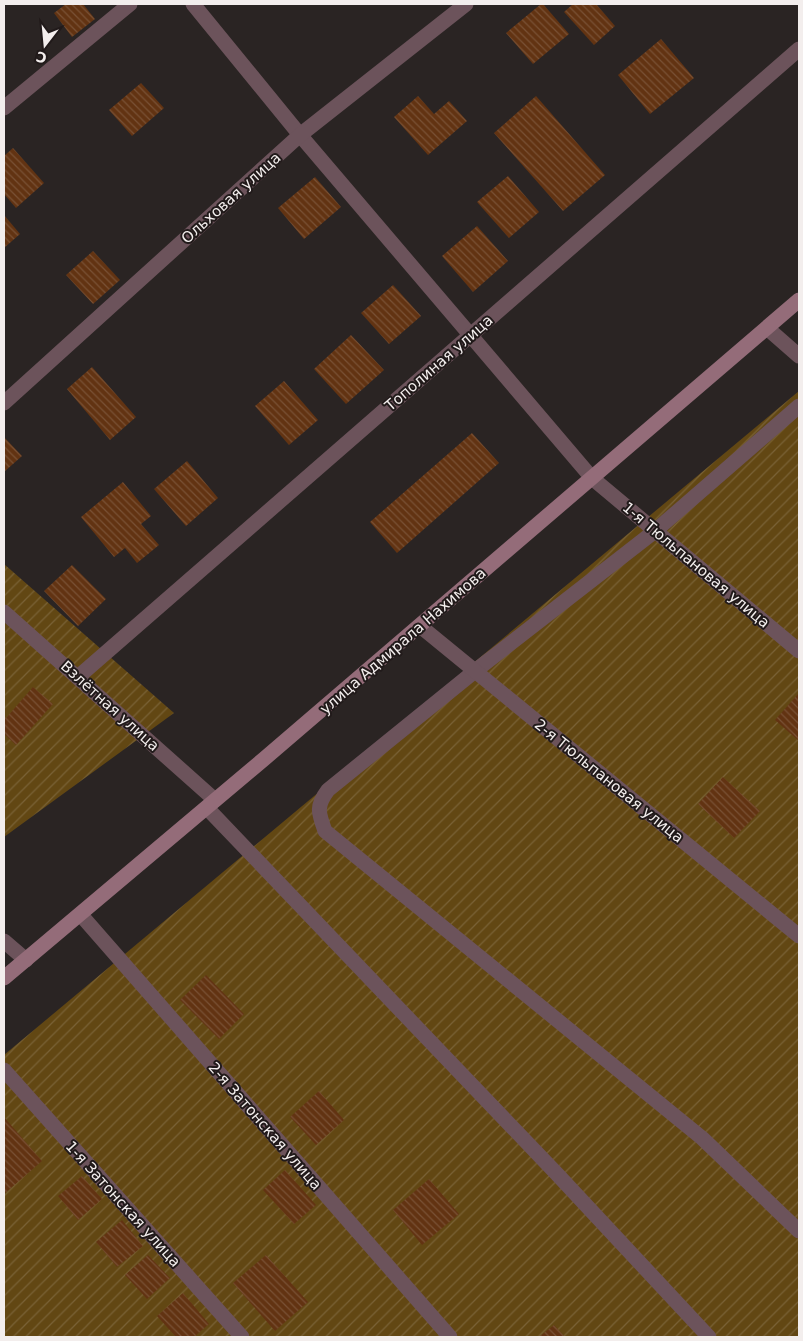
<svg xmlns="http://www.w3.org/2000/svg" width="803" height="1341" viewBox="0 0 803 1341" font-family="'DejaVu Sans',sans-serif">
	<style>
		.garden { fill: url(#garden-furrows) }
		.building { fill: url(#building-back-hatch) }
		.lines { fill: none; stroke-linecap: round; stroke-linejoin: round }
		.minor { stroke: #6c535b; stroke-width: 15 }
		.secondary { stroke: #946c79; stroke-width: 15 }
		.labels { text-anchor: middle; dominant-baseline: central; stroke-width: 4; stroke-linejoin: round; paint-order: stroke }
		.street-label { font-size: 15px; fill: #f3eeed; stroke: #211a1a }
	</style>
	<defs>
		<pattern id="garden-furrows" width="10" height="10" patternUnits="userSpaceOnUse" patternTransform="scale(1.25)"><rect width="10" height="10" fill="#624713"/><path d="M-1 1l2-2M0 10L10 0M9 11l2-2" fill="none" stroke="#796236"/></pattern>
		<pattern id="building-back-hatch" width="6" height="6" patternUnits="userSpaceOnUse" patternTransform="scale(1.25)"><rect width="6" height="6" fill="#623312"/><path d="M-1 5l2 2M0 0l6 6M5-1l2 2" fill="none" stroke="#795135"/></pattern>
	</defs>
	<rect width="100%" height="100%" fill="#2a2423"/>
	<g class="garden">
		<polygon points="799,391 799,1337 4,1337 4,1055"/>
		<polygon points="4,564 174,713 4,837"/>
	</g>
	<g class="building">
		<polygon points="66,4 83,4 95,19 72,37 54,13"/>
		<polygon points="541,4 543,4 569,34 533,64 506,33"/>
		<polygon points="573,4 596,4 615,26 594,45 564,12"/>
		<polygon points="661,39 694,78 650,114 618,75"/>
		<polygon points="141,83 164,108 132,136 109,110"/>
		<polygon points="418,96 434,114 449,101 467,121 428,155 394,117"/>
		<polygon points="536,96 605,175 563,211 494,133"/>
		<polygon points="13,148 44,183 16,208 4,194 4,156"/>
		<polygon points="508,176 539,212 509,238 477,202"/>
		<polygon points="315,177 341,207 304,239 278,208"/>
		<polygon points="4,215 20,234 4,248"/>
		<polygon points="477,226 508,261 473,292 442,256"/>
		<polygon points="93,251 120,280 93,304 66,275"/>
		<polygon points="393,285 421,316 389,344 361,313"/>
		<polygon points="351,335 384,370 346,404 314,369"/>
		<polygon points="92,367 136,417 110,440 67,389"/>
		<polygon points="284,381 318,420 289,445 255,406"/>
		<polygon points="472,433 499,463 397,553 370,522"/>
		<polygon points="4,437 22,456 4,472"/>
		<polygon points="187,461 218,498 186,526 154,489"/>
		<polygon points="123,482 151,516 141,524 159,545 137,563 125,548 114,557 81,517"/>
		<polygon points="72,565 106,599 78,626 44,591"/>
		<polygon points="33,687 53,704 16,745 4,734 4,716 6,718"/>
		<polygon points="799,693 799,741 775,720"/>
		<polygon points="723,777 760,811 734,838 698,804"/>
		<polygon points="206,975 244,1014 219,1039 180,1000"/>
		<polygon points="319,1091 344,1120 316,1145 290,1117"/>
		<polygon points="4,1117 42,1161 4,1194"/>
		<polygon points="285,1170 316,1205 294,1224 263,1190"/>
		<polygon points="82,1176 102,1199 78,1220 58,1196"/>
		<polygon points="429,1179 459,1214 422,1245 393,1210"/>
		<polygon points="122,1220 143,1246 117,1267 96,1242"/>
		<polygon points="148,1255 170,1278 147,1299 125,1275"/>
		<polygon points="266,1255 308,1302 275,1331 233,1283"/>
		<polygon points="183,1293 209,1324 194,1337 176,1337 157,1316"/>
		<polygon points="554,1325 565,1337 539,1337"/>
	</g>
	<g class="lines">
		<g class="minor">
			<polyline points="193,4 300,135 592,478 799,651"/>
			<polyline points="4,108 130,4"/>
			<polyline points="767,328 799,356"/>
			<polyline points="4,403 300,135 466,4"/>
			<path d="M799,406l-144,125 -180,140 -147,119c-12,16 -10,22 -3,41l377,307 97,93"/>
			<polyline points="4,612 215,800"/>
			<polyline points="420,626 799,936"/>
			<polyline points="78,677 799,49"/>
			<polyline points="207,808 557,1174 709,1337"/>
			<polyline points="81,915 450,1337"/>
			<polyline points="4,941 26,960"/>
			<polyline points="4,1070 242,1337"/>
		</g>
		<polyline class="secondary" points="4,978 264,759 799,300"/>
	</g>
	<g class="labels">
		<g class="street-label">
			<text transform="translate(231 198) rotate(-42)">Ольховая улица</text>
			<text transform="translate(439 363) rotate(-41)">Тополиная улица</text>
			<text transform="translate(696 565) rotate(40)">1-я Тюльпановая улица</text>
			<text transform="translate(403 641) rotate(-41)">улица Адмирала Нахимова</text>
			<text transform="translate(110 706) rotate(42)">Взлётная улица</text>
			<text transform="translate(609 781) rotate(39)">2-я Тюльпановая улица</text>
			<text transform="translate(265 1126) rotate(49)">2-я Затонская улица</text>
			<text transform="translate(123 1204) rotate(48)">1-я Затонская улица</text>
		</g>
	</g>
	<rect width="803" height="1341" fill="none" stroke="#f3eeed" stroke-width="10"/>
	<g transform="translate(45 45) rotate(196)" stroke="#211a1a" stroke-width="4" paint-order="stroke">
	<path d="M0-4L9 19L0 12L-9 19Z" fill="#f3eeed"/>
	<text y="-8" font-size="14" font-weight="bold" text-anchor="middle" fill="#f3eeed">С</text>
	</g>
</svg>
